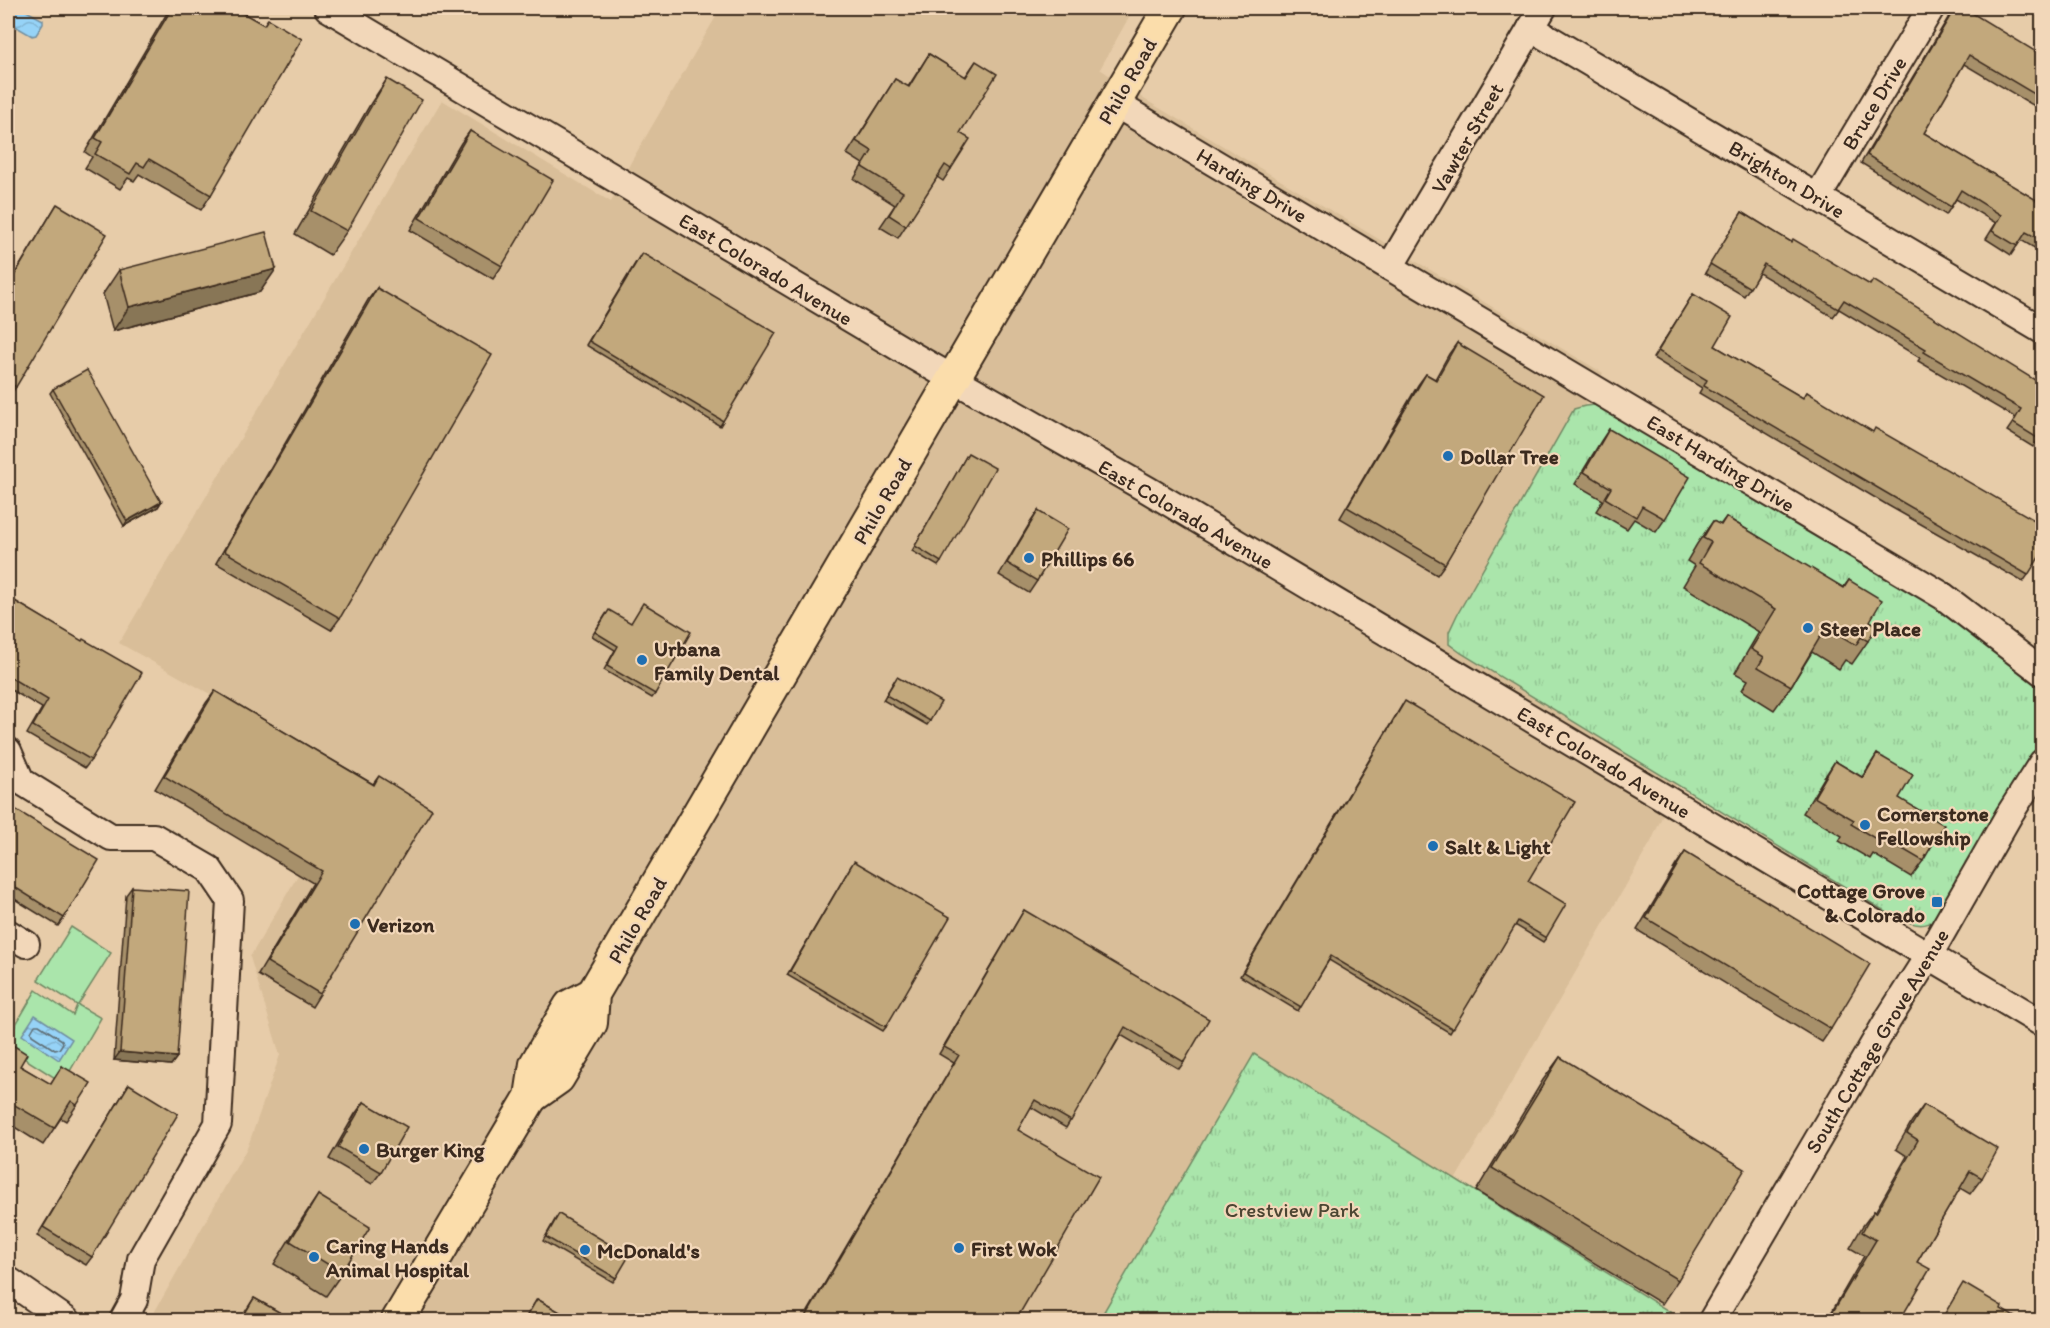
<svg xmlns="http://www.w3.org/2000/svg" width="2050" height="1328" viewBox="0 0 2050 1328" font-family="Itim,sans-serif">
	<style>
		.built { fill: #d9be99 }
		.grass { fill: url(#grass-tufts); stroke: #728864; stroke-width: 1.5 }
		.pitch { fill: #aae5ab; stroke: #728864; stroke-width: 1.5 }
		.water { fill: url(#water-waves); stroke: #728fa0; stroke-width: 1.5 }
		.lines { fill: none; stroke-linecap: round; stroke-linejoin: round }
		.shore { stroke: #5f6e75; stroke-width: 1.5 }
		.minor-casing { stroke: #3b2a1e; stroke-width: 30 }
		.major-casing { stroke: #3b2a1e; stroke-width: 36 }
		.minor { stroke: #f2d7b9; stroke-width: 26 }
		.major { stroke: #fbddab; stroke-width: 32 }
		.wall { fill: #a7906b; stroke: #3b2a1e; stroke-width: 1.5 }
		.shaded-wall { fill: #887657; stroke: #3b2a1e; stroke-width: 1.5 }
		.building { fill: #c2a87c; stroke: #3b2a1e; stroke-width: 1.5 }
		.poi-dot { fill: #1f6fb2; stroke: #f2d7b9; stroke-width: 2 }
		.labels { text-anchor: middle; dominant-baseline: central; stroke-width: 4.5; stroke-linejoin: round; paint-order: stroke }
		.street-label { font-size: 21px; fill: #3b2a1e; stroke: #f2d7b9 }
		.poi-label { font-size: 21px; font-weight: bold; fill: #3b2a1e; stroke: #f2d7b9; text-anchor: start }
		.park-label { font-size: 21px; fill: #4c4633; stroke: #f2d7b9 }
	</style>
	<defs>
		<pattern id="grass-tufts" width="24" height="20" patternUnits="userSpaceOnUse" patternTransform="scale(1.5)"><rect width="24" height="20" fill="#aae5ab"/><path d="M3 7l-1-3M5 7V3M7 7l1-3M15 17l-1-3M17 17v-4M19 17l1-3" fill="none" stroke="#93c593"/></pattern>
		<pattern id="water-waves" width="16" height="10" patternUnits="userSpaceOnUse" patternTransform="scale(1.5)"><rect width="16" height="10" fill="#96d3f7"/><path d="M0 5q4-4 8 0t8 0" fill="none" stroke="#82b5d3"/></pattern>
	</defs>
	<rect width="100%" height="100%" fill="#e7cca9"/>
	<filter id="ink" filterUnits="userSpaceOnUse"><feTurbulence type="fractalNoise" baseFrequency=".0167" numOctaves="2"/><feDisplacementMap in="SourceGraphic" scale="12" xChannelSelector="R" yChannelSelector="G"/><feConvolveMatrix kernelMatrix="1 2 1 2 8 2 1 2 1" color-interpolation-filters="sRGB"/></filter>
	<g filter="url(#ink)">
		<polygon class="built" points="721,8 1134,8 1100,69 1144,99 1603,373 1448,641 1681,773 1651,842 1455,1180 1254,1054 1099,1320 150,1320 248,1146 280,1055 250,957 356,776 119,643 442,100 611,202 631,162"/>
		<g class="grass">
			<path d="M1595,405l339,199 67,45 41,36v62l-14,20 -93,153c-12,9 -26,3 -39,-2l-435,-265 -12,-9v-12l8,-17 117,-206 11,-3z"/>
			<polygon points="1254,1054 1683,1320 1099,1320"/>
		</g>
		<polygon class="pitch" points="71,927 111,953 78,1005 101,1018 63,1083 8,1048 8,1038 36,990 73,1015 77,1005 38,980"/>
		<g class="water">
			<polygon points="8,8 21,8 43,20 43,24 36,35 32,36 8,22"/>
			<polygon points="35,1015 72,1039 59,1060 22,1035"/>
		</g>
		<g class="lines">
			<polygon class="shore" points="35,1025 39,1025 62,1040 63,1043 59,1049 55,1050 32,1035 31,1032"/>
			<g class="minor-casing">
				<g id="minor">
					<polyline points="328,8 915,357 1148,490 2042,1023"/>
					<polyline points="1531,28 2042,330"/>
					<polyline points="1114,103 1943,596 2042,672"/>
					<polyline points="1817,198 1931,8"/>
					<polyline points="1390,267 1543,8"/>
					<polyline points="8,751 21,781 111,837 154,837 209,869 230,900 218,1124 141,1259 134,1300 123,1320"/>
					<polyline points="8,933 26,944"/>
					<polyline points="8,1280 66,1320"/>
					<polyline points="1712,1320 1889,1018 1929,955 2009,815 2042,763"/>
				</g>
			</g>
			<g class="major-casing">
				<g id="major">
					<polyline points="531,1097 558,1078 591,1023 593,994 1170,8"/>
					<polyline points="398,1320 531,1097 536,1064 570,1006 593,994"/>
				</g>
			</g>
			<use href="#minor" class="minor"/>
			<use href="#major" class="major"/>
		</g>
		<g class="wall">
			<polygon points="170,8 234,8 264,25 268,19 211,195 201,210 139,174 134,181 128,178 120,189 85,168 92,157 85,152"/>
			<polygon points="1954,8 2043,56 2043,111 1964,64 1924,133 2043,204 2043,253 2021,240 2011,255 1986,239 1996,223 1956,199 1946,215 1861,163"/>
			<polygon points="929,54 965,77 976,61 951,169 943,181 937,177 898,238 880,227 895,205 854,179 863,164 847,154 895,79 908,87"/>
			<polygon points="387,79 347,231 330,255 295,234 371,103"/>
			<polygon points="470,131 502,266 493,279 410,230 461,143"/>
			<polygon points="57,204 16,387 10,395 8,394 8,285"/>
			<polygon points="1742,212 1791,242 1870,285 2043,385 2043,438 2040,437 2033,447 2007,431 2016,418 1918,361 1920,358 1839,309 1833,317 1759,273 1744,296 1705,273"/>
			<polygon points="639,257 723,421 720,426 586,345"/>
			<polygon points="119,270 260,292 113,331 103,294"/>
			<polygon points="377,288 340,618 331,630 216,563 368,300"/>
			<polygon points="1693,294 1715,346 1803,398 1807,392 2028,575 2023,582 1889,506 1699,393 1702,388 1653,358"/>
			<polygon points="1457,343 1445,564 1437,575 1340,518 1418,385 1426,374 1435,379 1449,354"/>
			<polygon points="53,389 161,502 158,507 124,526 50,393"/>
			<polygon points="1609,429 1665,519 1656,532 1634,519 1627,529 1596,511 1603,500 1575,484 1601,441"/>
			<polygon points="968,453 941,562 938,566 912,551"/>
			<polygon points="1038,511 1037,581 1029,593 999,575 1030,523"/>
			<polygon points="1726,517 1843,588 1849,580 1870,621 1868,641 1852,664 1845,660 1839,669 1812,652 1791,686 1774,710 1742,690 1748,680 1735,673 1759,632 1683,586 1695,566 1687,561 1697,544 1713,521 1720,525"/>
			<polygon points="8,597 81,641 91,760 85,768 27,734 42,708 8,688"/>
			<polygon points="606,614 655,694 652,698 604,670 615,650 592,636"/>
			<polygon points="894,681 930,721 927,725 883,700"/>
			<polygon points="215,691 373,784 379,776 320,994 312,1007 258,975 313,883 155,789 206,703"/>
			<polygon points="1402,705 1528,881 1546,938 1543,942 1515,925 1450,1033 1329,960 1298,1011 1240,976"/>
			<polygon points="1877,754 1899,798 1923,861 1911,877 1873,854 1870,859 1839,841 1842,836 1803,813 1824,778 1835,761 1862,777"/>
			<polygon points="13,808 64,918 58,926 8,895 8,815"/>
			<polygon points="1685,852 1831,1029 1822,1042 1637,930 1676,865"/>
			<polygon points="851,866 886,1027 883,1031 787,975"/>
			<polygon points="132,887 177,1057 171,1065 114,1060 126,895"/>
			<polygon points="1024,910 1184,1062 1179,1069 1121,1035 1066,1128 1031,1107 1018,1130 1016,1320 803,1320 954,1063 939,1054"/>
			<polygon points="8,1042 20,1066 50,1084 62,1066 77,1105 66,1121 61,1118 43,1145 8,1123"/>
			<polygon points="1560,1057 1678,1280 1662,1304 1476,1191 1543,1080"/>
			<polygon points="129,1084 92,1257 86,1265 37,1236"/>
			<polygon points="364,1102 381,1172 372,1184 329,1159 355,1114"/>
			<polygon points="1924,1105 1982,1178 1970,1194 1960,1188 1917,1262 1900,1320 1827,1320 1864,1256 1850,1248 1862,1227 1874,1211 1875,1212 1907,1156 1896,1149 1912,1121"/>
			<polygon points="318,1195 342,1273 326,1296 274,1264 302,1219"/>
			<polygon points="556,1218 616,1278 613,1282 543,1241"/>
			<polygon points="254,1298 293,1320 240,1320"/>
			<polygon points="537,1299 574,1320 524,1320"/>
		</g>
		<g class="shaded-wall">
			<polygon points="276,269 260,292 113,331 129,307"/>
			<polygon points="161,502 158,507 124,526 127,521"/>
			<polygon points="120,1052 177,1057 171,1065 114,1060"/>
		</g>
		<g class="building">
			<polygon points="172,8 234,8 264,25 268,19 302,39 211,195 149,159 144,167 137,163 130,174 95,154 102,142 95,138"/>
			<polygon points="1955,8 1964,8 2043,56 2043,99 1969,55 1924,133 2043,204 2043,241 2026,232 2017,246 1992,231 2001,215 1961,190 1951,207 1867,155"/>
			<polygon points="929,54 966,77 976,61 997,74 960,133 970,139 951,169 945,165 906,226 889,215 903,192 862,167 872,151 856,141 895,79 909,87"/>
			<polygon points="387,79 422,100 347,231 311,211"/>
			<polygon points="470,131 553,180 502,266 419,218"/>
			<polygon points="57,204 107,234 16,387 8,382 8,286"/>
			<polygon points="1742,212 1791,242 1793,239 1870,285 1873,280 2043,385 2043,433 2039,439 2013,423 2021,409 1924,352 1926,349 1844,300 1838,309 1764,264 1750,288 1710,264"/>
			<polygon points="266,232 276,269 129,307 119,270"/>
			<polygon points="642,253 776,333 723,421 589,341"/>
			<polygon points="377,288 492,355 340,618 224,551"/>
			<polygon points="1693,294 1732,317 1715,346 1803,398 1807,392 1873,432 1875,428 2043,525 2043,551 2028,575 1895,498 1704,386 1707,380 1658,351"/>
			<polygon points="1457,343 1544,395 1445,564 1347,507 1426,374 1436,380"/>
			<polygon points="87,370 161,502 127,521 53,389"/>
			<polygon points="1609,429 1690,477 1665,519 1642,506 1636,517 1605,498 1611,488 1584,472"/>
			<polygon points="968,453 995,468 941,562 915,546"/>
			<polygon points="1038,511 1068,529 1037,581 1007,563"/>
			<polygon points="1726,517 1844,588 1849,580 1882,600 1870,621 1877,625 1868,641 1861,637 1856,645 1826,627 1791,686 1758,667 1764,657 1751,649 1776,609 1699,563 1711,542 1703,538 1713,521 1721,525"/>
			<polygon points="8,597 82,641 83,639 142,673 91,760 33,726 48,700 8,676"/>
			<polygon points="643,603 691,632 655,694 607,666 618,646 595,632 609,610 631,623"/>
			<polygon points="897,677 941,702 930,721 886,695"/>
			<polygon points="215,691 374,785 379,776 432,809 320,994 267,962 322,871 164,776"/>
			<polygon points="1405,701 1575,802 1528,881 1566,904 1546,938 1518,921 1453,1029 1331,956 1301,1007 1243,972"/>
			<polygon points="1877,754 1913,775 1899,798 1944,825 1923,861 1884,838 1881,842 1851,824 1854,820 1814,797 1835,761 1863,778"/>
			<polygon points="13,808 99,860 64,918 8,883 8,816"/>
			<polygon points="1685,852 1870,964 1831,1029 1646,918"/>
			<polygon points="854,861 950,917 886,1027 790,971"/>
			<polygon points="132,887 189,891 177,1057 120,1052"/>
			<polygon points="1024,910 1209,1019 1184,1062 1125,1027 1071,1121 1035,1100 1018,1130 1099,1177 1016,1320 804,1320 959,1055 944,1047"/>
			<polygon points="8,1042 27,1054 20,1066 51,1084 62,1066 91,1083 77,1105 71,1101 54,1128 8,1101 8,1102"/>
			<polygon points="1560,1057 1745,1169 1678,1280 1492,1168"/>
			<polygon points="129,1084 178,1114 92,1257 43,1227"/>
			<polygon points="364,1102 407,1127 381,1172 338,1147"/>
			<polygon points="1924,1105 1998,1149 1982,1178 1970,1171 1917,1262 1930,1269 1900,1320 1828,1320 1876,1240 1862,1232 1874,1211 1876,1213 1918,1140 1907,1133"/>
			<polygon points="318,1195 370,1227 342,1273 290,1241"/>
			<polygon points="559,1214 629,1256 616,1278 546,1237"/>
			<polygon points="1963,1283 2002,1306 2001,1309 2018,1319 2017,1320 1941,1320"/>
			<polygon points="254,1298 293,1320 241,1320"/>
			<polygon points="537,1299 574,1320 525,1320"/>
		</g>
	</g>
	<g class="poi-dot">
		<circle cx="1448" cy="456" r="6"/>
		<circle cx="1029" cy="558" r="6"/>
		<circle cx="1808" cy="628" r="6"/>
		<circle cx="642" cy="660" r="6"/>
		<circle cx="1865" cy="825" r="6"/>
		<circle cx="1433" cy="846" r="6"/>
		<rect x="1931" y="896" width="12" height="12" rx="3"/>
		<circle cx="355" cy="924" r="6"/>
		<circle cx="364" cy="1149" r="6"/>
		<circle cx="959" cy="1248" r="6"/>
		<circle cx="585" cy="1250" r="6"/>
		<circle cx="314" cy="1257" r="6"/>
	</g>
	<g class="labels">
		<g class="street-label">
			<text transform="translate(1127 81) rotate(-60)">Philo Road</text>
			<text transform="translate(1874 103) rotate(-59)">Bruce Drive</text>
			<text transform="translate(1467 138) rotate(-60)">Vawter Street</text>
			<text transform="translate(1787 179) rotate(31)">Brighton Drive</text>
			<text transform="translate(1252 185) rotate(31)">Harding Drive</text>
			<text transform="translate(766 269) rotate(31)">East Colorado Avenue</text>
			<text transform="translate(1721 463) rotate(31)">East Harding Drive</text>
			<text transform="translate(882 501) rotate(-60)">Philo Road</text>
			<text transform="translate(1186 514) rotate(30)">East Colorado Avenue</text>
			<text transform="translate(1604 762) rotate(31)">East Colorado Avenue</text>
			<text transform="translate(637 920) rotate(-60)">Philo Road</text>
			<text transform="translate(1877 1041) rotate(-59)">South Cottage Grove Avenue</text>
		</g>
		<g class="poi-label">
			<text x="1460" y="456">Dollar Tree</text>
			<text x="1041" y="558">Phillips 66</text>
			<text x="1820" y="628">Steer Place</text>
			<text x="654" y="648">Urbana<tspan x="654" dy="24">Family Dental</tspan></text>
			<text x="1877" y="813">Cornerstone<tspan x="1877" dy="24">Fellowship</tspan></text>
			<text x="1445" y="846">Salt &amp; Light</text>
			<text x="1925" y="890" text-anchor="end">Cottage Grove<tspan x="1925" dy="24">&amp; Colorado</tspan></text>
			<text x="367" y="924">Verizon</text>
			<text x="376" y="1149">Burger King</text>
			<text x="326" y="1245">Caring Hands<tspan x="326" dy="24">Animal Hospital</tspan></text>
			<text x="971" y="1248">First Wok</text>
			<text x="597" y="1250">McDonald's</text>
		</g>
		<g class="park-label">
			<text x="1292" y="1209">Crestview Park</text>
		</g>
	</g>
	<rect width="2050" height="1328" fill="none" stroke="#f2d7b9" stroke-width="30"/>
	<rect x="15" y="15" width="2020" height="1298" fill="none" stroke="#3b2a1e" stroke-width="2" filter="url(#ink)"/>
</svg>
